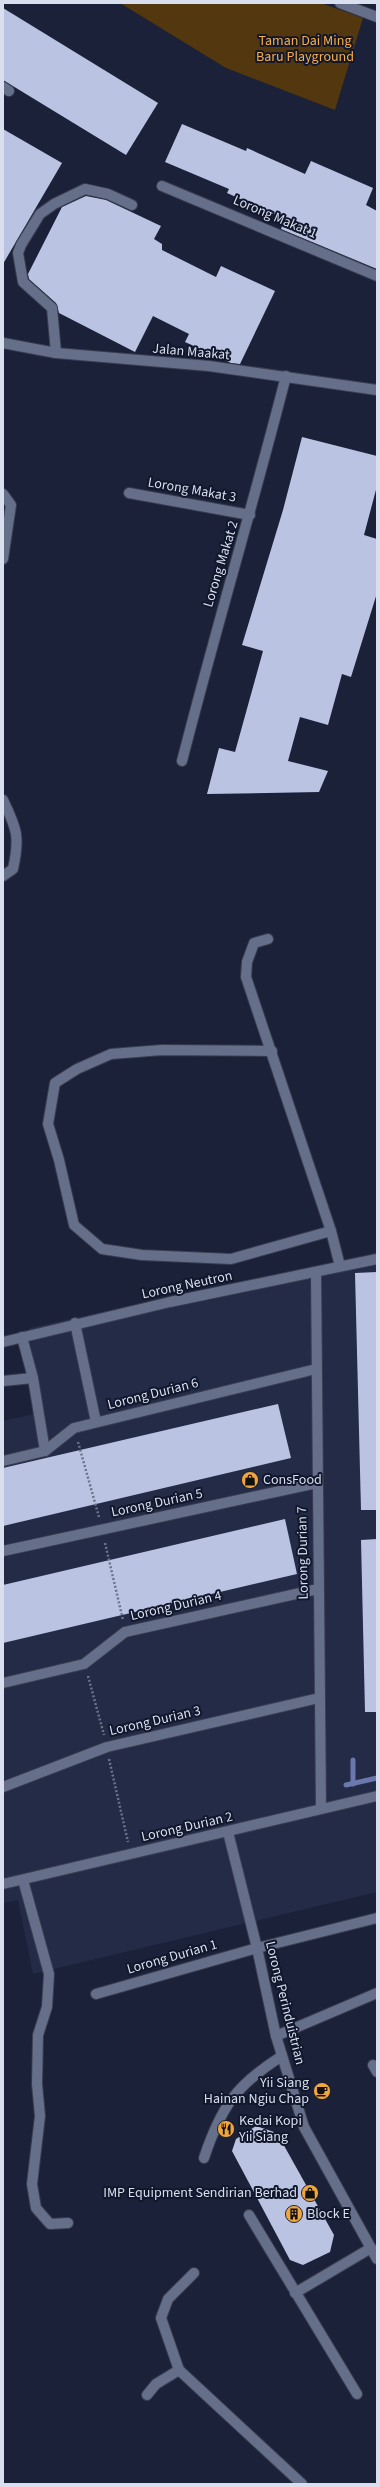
<svg xmlns="http://www.w3.org/2000/svg" width="380" height="2487" viewBox="0 0 380 2487" font-family="'Source Sans 3',sans-serif">
	<style>
		.built { fill: #232b47 }
		.green { fill: #53370f }
		.lines { fill: none; stroke-linecap: round; stroke-linejoin: round }
		.stream { stroke: #6a78ad; stroke-width: 5 }
		.building { fill: #bac4e2 }
		.minor-casing { stroke: #393d50; stroke-width: 12 }
		.path { stroke: #6d7387; stroke-width: 2.5; stroke-dasharray: 2 2; stroke-linecap: butt }
		.minor { stroke: #666f8a; stroke-width: 10 }
		.labels { text-anchor: middle; dominant-baseline: central; stroke-width: 4; stroke-linejoin: round; paint-order: stroke }
		.park-label { font-size: 14px; fill: #f9ae44; stroke: #11172d }
		.street-label { font-size: 14px; fill: #d9dfee; stroke: #11172d }
		.poi-label { font-size: 14px; fill: #d9dfee; stroke: #11172d; text-anchor: start }
	</style>
	<rect width="100%" height="100%" fill="#1a2138"/>
	<polygon class="built" points="377,1252 377,1892 33,1974 18,1900 3,1903 3,1421 34,1414 29,1328"/>
	<polygon class="green" points="120,3 321,3 363,18 335,110 226,68"/>
	<g class="lines">
		<g class="stream">
			<polyline points="353,1760 353,1784"/>
			<polyline points="346,1785 377,1778"/>
		</g>
	</g>
	<g class="building">
		<polygon points="3,8 158,103 126,155 3,80"/>
		<polygon points="182,124 246,151 247,148 305,174 311,161 373,188 366,205 377,211 377,269 281,229 285,219 227,193 229,189 165,162"/>
		<polygon points="3,129 62,163 3,264"/>
		<polygon points="86,196 106,200 161,226 154,239 162,244 162,250 216,277 221,266 275,291 240,364 231,363 185,342 189,334 153,316 135,352 59,313 56,303 29,279 28,274 62,207"/>
		<polygon points="302,437 377,456 377,486 364,535 377,539 377,593 351,677 342,674 328,725 300,717 288,761 328,771 319,792 207,794 219,748 235,752 263,651 242,645 283,510"/>
		<polygon points="377,1272 377,1510 361,1510 355,1273"/>
		<polygon points="278,1404 291,1458 3,1526 3,1468"/>
		<polygon points="285,1519 297,1574 3,1643 3,1585"/>
		<polygon points="377,1539 377,1712 365,1712 361,1540"/>
		<polygon points="256,2126 277,2133 334,2235 330,2252 303,2265 290,2260 232,2151 236,2139"/>
	</g>
	<g class="lines">
		<g class="minor-casing">
			<g id="minor">
				<polyline points="340,3 377,17"/>
				<polyline points="3,87 9,91"/>
				<polyline points="162,186 377,276"/>
				<polyline points="3,343 56,353 209,366 377,390"/>
				<polyline points="56,353 52,308 23,282 18,253 21,245 40,214 54,204 85,189 108,194 132,205"/>
				<polyline points="129,493 250,515"/>
				<polyline points="3,494 11,505 3,559"/>
				<path d="M182,761c33,-129 71,-256 104,-385"/>
				<path d="M3,800c14,29 17,37 10,69l-10,7"/>
				<polyline points="268,939 254,943 247,962 246,977 331,1231 340,1266"/>
				<polyline points="272,1051 162,1050 111,1054 77,1069 55,1083 48,1124 59,1160 74,1225 102,1249 142,1255 231,1259 331,1231"/>
				<polyline points="316,1272 321,1808"/>
				<polyline points="75,1323 96,1422"/>
				<polyline points="22,1337 33,1378 45,1451"/>
				<polyline points="3,1342 170,1302 377,1259"/>
				<polyline points="3,1381 33,1378"/>
				<polyline points="3,1461 45,1451 74,1428 316,1369"/>
				<polyline points="3,1551 317,1483"/>
				<polyline points="3,1683 84,1664 125,1632 318,1589"/>
				<polyline points="3,1787 107,1747 319,1698"/>
				<polyline points="228,1832 257,1948 276,2036 304,2127 377,2259"/>
				<polyline points="23,1880 49,1974 47,2007 38,2035 37,2084 40,2116 32,2184 36,2208 50,2224 68,2223"/>
				<polyline points="3,1884 377,1796"/>
				<polyline points="96,1994 257,1948 377,1918"/>
				<polyline points="276,2036 377,1993"/>
				<polyline points="373,2065 377,2072"/>
				<path d="M204,2158c17,-51 32,-73 78,-102"/>
				<polyline points="249,2215 357,2394"/>
				<polyline points="295,2293 371,2248"/>
				<polyline points="179,2370 161,2318 168,2299 194,2273"/>
				<polyline points="147,2395 156,2384 179,2370 302,2484"/>
			</g>
		</g>
		<g class="path">
			<polyline points="78,1442 99,1517"/>
			<polyline points="105,1543 123,1620"/>
			<polyline points="88,1676 104,1735"/>
			<polyline points="109,1759 128,1842"/>
		</g>
		<use href="#minor" class="minor"/>
	</g>
	<defs>
		<g id="shop-disc" transform="scale(0.9)"><circle r="9.5" fill="#f0a63e" stroke="#11172d"/><path d="M-5-2.5h2.3a2.7 3.5 0 0 1 5.4 0H5L5.5 6h-11ZM-1.5-2.5h3a1.5 2.3 0 0 0-3 0Z" fill="#111"/></g>
		<g id="cafe-disc" transform="scale(0.9)"><circle r="9.5" fill="#f0a63e" stroke="#11172d"/><path d="M-5.5-4.5H6V0H3Q3 3.5 0 3.5H-2.5Q-5.5 3.5-5.5 0ZM3-3.2v2h1.7v-2ZM-6 4.5H4V6H-6Z" fill="#111"/></g>
		<g id="restaurant-disc" transform="scale(0.9)"><circle r="9.5" fill="#f0a63e" stroke="#11172d"/><path d="M-5-6h1v4h1v-4h1v4h1v-4h1v5L-1.5 .5V6h-2V.5L-5-1ZM5-6V6H3V1.5H1.5Q1.5-4 5-6Z" fill="#111"/></g>
		<g id="building-disc" transform="scale(0.9)"><circle r="9.5" fill="#f0a63e" stroke="#11172d"/><path d="M-4-6H4V6H1V3H-1V6H-4ZM-2.5-4.3h1.7v1.8h-1.7ZM.8-4.3h1.7v1.8H.8ZM-2.5-1h1.7V.8h-1.7ZM.8-1h1.7V.8H.8Z" fill="#111"/></g>
	</defs>
	<g fill-rule="evenodd">
		<use href="#shop-disc" x="250" y="1480"/>
		<use href="#cafe-disc" x="322" y="2091"/>
		<use href="#restaurant-disc" x="226" y="2129"/>
		<use href="#shop-disc" x="310" y="2193"/>
		<use href="#building-disc" x="294" y="2214"/>
	</g>
	<g class="labels">
		<g class="park-label">
			<text x="305" y="41">Taman Dai Ming<tspan x="305" dy="16">Baru Playground</tspan></text>
		</g>
		<g class="street-label">
			<text transform="translate(275 217) rotate(23)">Lorong Makat 1</text>
			<text transform="translate(191 352) rotate(5)">Jalan Maakat</text>
			<text transform="translate(192 490) rotate(10)">Lorong Makat 3</text>
			<text transform="translate(221 564) rotate(-73)">Lorong Makat 2</text>
			<text transform="translate(187 1285) rotate(-12)">Lorong Neutron</text>
			<text transform="translate(153 1394) rotate(-14)">Lorong Durian 6</text>
			<text transform="translate(157 1503) rotate(-12)">Lorong Durian 5</text>
			<text transform="translate(303 1553) rotate(-91)">Lorong Durian 7</text>
			<text transform="translate(176 1606) rotate(-13)">Lorong Durian 4</text>
			<text transform="translate(155 1721) rotate(-13)">Lorong Durian 3</text>
			<text transform="translate(187 1827) rotate(-13)">Lorong Durian 2</text>
			<text transform="translate(172 1957) rotate(-16)">Lorong Durian 1</text>
			<text transform="translate(285 2003) rotate(76)">Lorong Perinduistrian</text>
		</g>
		<g class="poi-label">
			<text x="263" y="1480">ConsFood</text>
			<text x="309" y="2083" text-anchor="end">Yii Siang<tspan x="309" dy="16">Hainan Ngiu Chap</tspan></text>
			<text x="239" y="2121">Kedai Kopi<tspan x="239" dy="16">Yii Siang</tspan></text>
			<text x="297" y="2193" text-anchor="end">IMP Equipment Sendirian Berhad</text>
			<text x="307" y="2214">Block E</text>
		</g>
	</g>
	<rect width="380" height="2487" fill="none" stroke="#d9dfee" stroke-width="8"/>
</svg>
